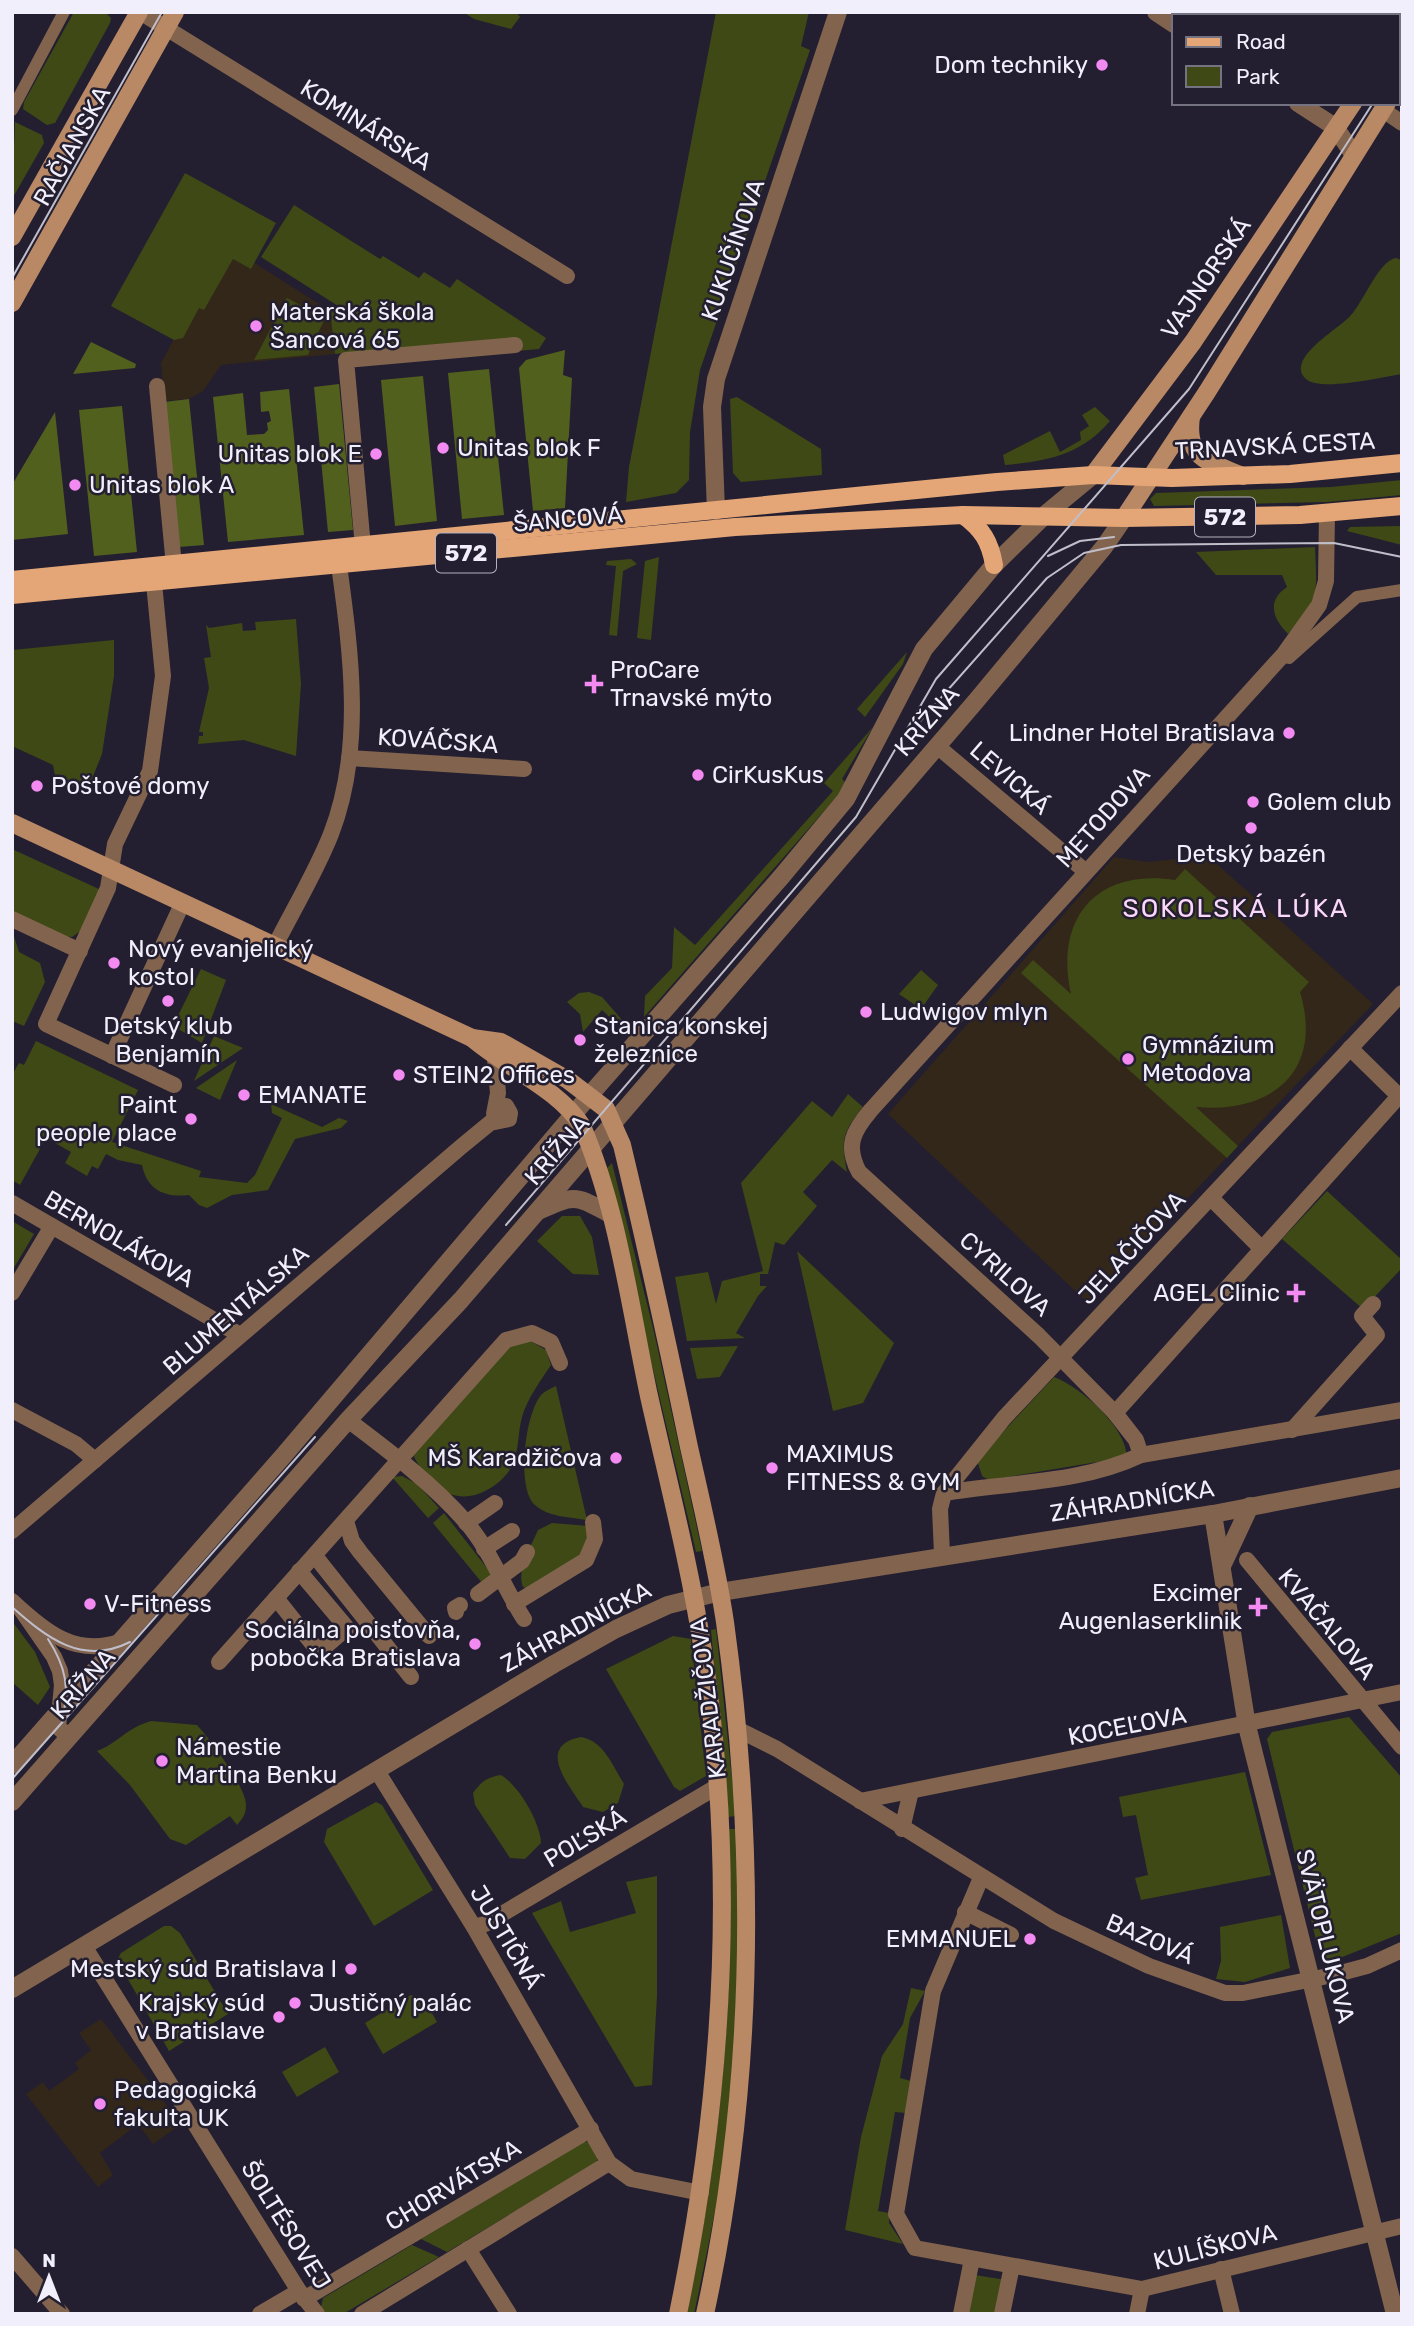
<svg xmlns="http://www.w3.org/2000/svg" width="1414" height="2326" viewBox="0 0 1414 2326" font-family="Rubik,sans-serif">
	<style>
		.education { fill: #332719 }
		.green { fill: #3e4915 }
		.forest { fill: #52601e }
		.lines { fill: none; stroke-linecap: round; stroke-linejoin: round }
		.pedestrian { stroke: #82644e; stroke-width: 12 }
		.minor { stroke: #82644e; stroke-width: 16 }
		.tertiary { stroke: #82644e; stroke-width: 18 }
		.secondary { stroke: #b98865; stroke-width: 18 }
		.primary { stroke: #e4a577; stroke-width: 18 }
		.tram { stroke: #c0becb; stroke-width: 2 }
		.poi-dot { fill: #f38af2; stroke: #231f30; stroke-width: 2.5 }
		.labels { text-anchor: middle; dominant-baseline: central; stroke-width: 5; stroke-linejoin: round; paint-order: stroke }
		.shield { fill: #231f30; stroke: #b3b1be; stroke-width: 2 }
		.shield-label { font-size: 23px; font-weight: bold; fill: #f1effb }
		.poi-label { font-size: 24px; fill: #f1effb; stroke: #231f30; text-anchor: start }
		.street-label { font-size: 24px; fill: #f1effb; stroke: #231f30 }
		.neighbourhood-label { font-size: 26px; letter-spacing: 2px; fill: #fbd7f9; stroke: #231f30 }
	</style>
	<rect width="100%" height="100%" fill="#231f30"/>
	<g class="education">
		<polygon points="225,244 330,311 335,354 221,365 203,391 189,399 164,401 161,363"/>
		<polygon points="1208,856 1373,1004 1088,1303 888,1114 1114,857 1147,862"/>
		<polygon points="101,2019 181,2124 153,2144 138,2124 100,2153 113,2175 98,2187 26,2094 43,2082 49,2091 79,2069 75,2063 91,2050 79,2033"/>
	</g>
	<g class="green">
		<polygon points="74,12 105,12 111,18 110,23 55,123 47,125 23,109 24,102"/>
		<polygon points="463,12 516,12 520,17 511,29 474,19"/>
		<polygon points="716,12 809,12 801,46 810,50 700,370 690,432 689,480 676,493 626,502 629,467"/>
		<polygon points="15,122 42,135 44,143 12,199"/>
		<polygon points="185,173 276,223 251,269 233,259 204,310 199,308 183,338 174,340 111,306"/>
		<polygon points="294,205 380,259 383,256 419,278 424,272 450,288 457,279 546,338 539,349 517,351 490,340 335,354 330,311 346,311 261,257"/>
		<path d="M1397,258l5,3v113c-20,3 -82,18 -96,5 -22,-21 35,-51 45,-64 12,-12 29,-57 46,-57z"/>
		<polygon points="287,298 325,318 308,355 254,360"/>
		<polygon points="737,397 821,449 822,475 741,482 733,473 730,399"/>
		<path d="M1095,407l15,14c-29,34 -62,40 -105,44l-2,-10 47,-24 10,21 21,-12 -1,-8 9,-6 -7,-11z"/>
		<polygon points="1402,480 1402,495 1327,502 1154,506 1150,499 1156,493 1331,487"/>
		<polygon points="1402,526 1402,545 1347,531 1350,527"/>
		<path d="M1315,547c2,48 5,50 -27,87 -15,-15 -22,-33 -1,-47l-5,-12h-66l-20,-23z"/>
		<polygon points="659,557 651,640 637,638 645,561"/>
		<polygon points="631,559 637,564 623,571 617,636 609,635 616,566 606,565 607,561"/>
		<polygon points="296,619 301,684 296,756 244,740 198,744 199,736 203,736 203,732 199,732 209,688 204,658 211,657 206,625 209,628 242,623 243,631 256,630 255,622"/>
		<polygon points="114,640 114,676 102,754 86,794 55,776 53,765 12,746 12,650"/>
		<polygon points="907,652 903,664 865,717 857,709"/>
		<polygon points="873,727 842,779 845,782 839,794 644,1017 645,996 672,968 674,927 695,945 833,791 824,783"/>
		<polygon points="12,849 101,890 82,930 72,937 61,936 12,913"/>
		<path d="M1185,869l124,113 -9,10c24,80 -29,122 -104,115l42,39 -11,12 -206,-185 12,-13 38,34c-17,-75 25,-126 104,-114z"/>
		<polygon points="12,930 19,952 40,963 45,982 24,1026 12,1021"/>
		<polygon points="201,969 226,980 202,1043 173,1026"/>
		<polygon points="921,970 938,985 921,1009 899,994"/>
		<polygon points="589,992 602,997 623,1021 618,1025 602,1010 583,1032 580,1014 567,1002 579,993"/>
		<polygon points="214,1036 243,1048 194,1081"/>
		<path d="M36,1041l102,49 -26,52 89,29 -2,6 48,6 8,-8 27,-57 -10,-5 -1,-9 51,23 17,-9 9,3 -7,7 -46,11 -27,51 -36,5 -25,13 -8,-3 -10,-10c-24,3 -42,-5 -47,-30l-24,-5 -12,-6 -8,15 -6,-3 -5,10 -22,-13 6,-11 -25,-14 -26,47 -8,-5v-105l7,-12 5,2z"/>
		<polygon points="237,1060 220,1100 196,1088"/>
		<path d="M848,1094l15,13c-21,26 -22,33 -16,65l-15,-12 -29,32 14,14 -33,39 -9,-3 -7,32h-8v12h7l-9,10 -22,37 9,5 -58,3 -12,-64 33,-5 8,32 6,-23 41,-10 -22,-88 71,-82 20,16z"/>
		<polygon points="612,1163 654,1332 702,1551 696,1552 606,1169"/>
		<polygon points="1327,1191 1402,1260 1402,1268 1363,1309 1282,1239"/>
		<polygon points="562,1216 580,1216 592,1237 599,1275 573,1274 537,1241"/>
		<polygon points="12,1221 34,1234 12,1271"/>
		<polygon points="797,1251 894,1343 863,1403 833,1411"/>
		<path d="M529,1340l17,10 5,15c-10,15 -24,34 -29,52 -4,14 -3,33 -9,47 -5,11 -16,21 -26,26 -35,19 -60,-7 -75,-37l93,-104 12,-8z"/>
		<polygon points="738,1346 720,1377 697,1379 690,1348"/>
		<path d="M1054,1377c28,11 71,49 73,80l-138,23 -7,-4 -5,-16z"/>
		<path d="M556,1386l31,134c-18,-3 -39,-3 -52,-15 -19,-17 -10,-93 7,-111 3,-3 10,-6 14,-8z"/>
		<polygon points="402,1476 417,1484 439,1508 428,1518 392,1477"/>
		<polygon points="444,1513 490,1572 490,1578 483,1584 433,1523"/>
		<path d="M552,1523l37,3 -4,26 -54,38 -8,-3c-7,-18 8,-40 15,-57z"/>
		<polygon points="12,1621 35,1652 50,1687 38,1705 12,1682"/>
		<polygon points="716,1629 736,1816 728,1817 711,1630"/>
		<polygon points="673,1636 691,1639 706,1776 680,1791 674,1787 606,1669"/>
		<polygon points="1349,1717 1402,1778 1402,1933 1325,1964 1317,1944 1267,1739 1272,1732"/>
		<path d="M151,1721l46,4c13,14 49,62 49,80 0,9 -3,13 -9,20l-7,-9 -44,29 -16,-6 -40,-54 -33,-34c20,-7 29,-23 54,-30z"/>
		<path d="M581,1737c23,4 31,28 43,47l-6,19 -15,9 -20,-5c-14,-22 -48,-61 -2,-70z"/>
		<polygon points="1245,1772 1271,1875 1141,1900 1135,1878 1148,1875 1136,1815 1123,1817 1119,1797"/>
		<path d="M501,1775c18,11 39,47 40,68l-16,16 -15,-1 -35,-53 -2,-12c8,-11 14,-16 28,-18z"/>
		<polygon points="376,1802 382,1805 433,1890 374,1926 324,1842 327,1829"/>
		<path d="M729,1829h8c1,86 2,172 -5,257 -6,77 -22,153 -38,228h-7c33,-161 49,-320 42,-485z"/>
		<polygon points="657,1876 657,1996 652,2085 635,2087 532,1913 561,1901 570,1932 636,1913 626,1882"/>
		<polygon points="1281,1915 1290,1968 1245,1982 1216,1979 1221,1961 1220,1927"/>
		<polygon points="164,1926 171,1926 180,1933 228,2014 169,2051 117,1960 121,1953"/>
		<polygon points="911,1988 925,1991 910,2018 900,2078 911,2081 906,2113 895,2112 878,2211 889,2213 889,2223 903,2244 845,2230 861,2137 882,2056 903,2024"/>
		<polygon points="411,1995 425,2001 437,2022 383,2054 365,2023"/>
		<polygon points="325,2047 339,2072 297,2097 282,2072"/>
		<polygon points="583,2142 589,2142 598,2158 596,2163 447,2252 421,2239"/>
		<polygon points="412,2245 439,2257 343,2314 326,2314 321,2307 323,2298"/>
		<polygon points="975,2275 1006,2280 999,2314 967,2314"/>
	</g>
	<g class="forest">
		<polygon points="91,342 136,364 135,368 73,374"/>
		<polygon points="565,350 563,375 572,378 565,508 533,511 519,368 526,360"/>
		<polygon points="489,369 504,515 462,519 448,373"/>
		<polygon points="423,376 437,521 395,526 381,380"/>
		<polygon points="339,384 353,530 328,532 314,387"/>
		<polygon points="289,389 304,535 228,542 213,397 243,393 247,435 264,434 268,430 267,423 271,421 269,411 261,412 260,392"/>
		<polygon points="189,399 204,545 179,547 164,402"/>
		<polygon points="122,406 137,552 94,556 79,410"/>
		<polygon points="55,412 68,534 12,540 12,485"/>
	</g>
	<g class="lines">
		<g class="pedestrian">
			<polyline points="12,110 64,12"/>
			<polyline points="1289,658 1357,597 1402,590"/>
		</g>
		<g class="minor">
			<polyline points="140,12 567,276"/>
			<polyline points="1383,110 1402,123"/>
			<polyline points="157,386 174,566"/>
			<polyline points="363,547 346,360 515,345"/>
			<polyline points="154,583 163,676 150,771 115,844 108,888 46,1024 174,1085"/>
			<polyline points="937,746 1085,871"/>
			<polyline points="349,758 524,769"/>
			<polyline points="12,919 80,951"/>
			<path d="M276,944c18,-36 40,-72 55,-110 33,-85 20,-181 8,-269"/>
			<polyline points="1350,1048 1402,1099"/>
			<polyline points="112,1056 183,902"/>
			<polyline points="494,1114 498,1093 495,1059"/>
			<polyline points="1211,1198 1262,1249"/>
			<polyline points="12,1203 240,1335"/>
			<polyline points="12,1293 52,1226"/>
			<polyline points="12,1410 76,1444 95,1460"/>
			<polyline points="1115,1413 1399,1096"/>
			<path d="M348,1420c41,31 84,63 118,102 25,29 38,66 58,97"/>
			<polyline points="1292,1430 1377,1335 1362,1316 1373,1304"/>
			<path d="M1141,1455l-5,-15 -21,-27 -76,-77 -180,-164c-14,-26 -6,-41 12,-62l413,-456 35,-49 7,-24 1,-67"/>
			<path d="M944,1493c65,-11 136,-9 197,-38l261,-45"/>
			<polyline points="346,1521 352,1541 360,1552 429,1636"/>
			<polyline points="466,1523 495,1503"/>
			<polyline points="12,1531 462,1146 490,1123 509,1119 510,1113 506,1106 497,1106"/>
			<polyline points="484,1549 512,1531"/>
			<polyline points="942,1554 940,1509 944,1493 1004,1418 1402,993"/>
			<polyline points="315,1556 411,1677"/>
			<polyline points="1247,1560 1402,1747"/>
			<polyline points="478,1594 522,1561 527,1552"/>
			<polyline points="276,1598 319,1652 347,1628 299,1571"/>
			<path d="M12,1601c33,31 64,57 110,40"/>
			<polyline points="514,1604 586,1560 595,1539 593,1522"/>
			<polyline points="22,1611 54,1657 60,1671 62,1685 58,1727 69,1737"/>
			<polyline points="456,1612 455,1608 460,1605"/>
			<polyline points="219,1662 506,1340 532,1333 551,1342 560,1363"/>
			<polyline points="737,1729 777,1749 1054,1921 1149,1966 1225,1993 1243,1993 1333,1975 1367,1966 1402,1950"/>
			<polyline points="377,1771 474,1927 609,2163 631,2179 701,2193"/>
			<polyline points="860,1801 1402,1692"/>
			<polyline points="902,1829 911,1791"/>
			<polyline points="981,1878 933,1991 896,2214 915,2248 1142,2289 1402,2226"/>
			<polyline points="965,1912 1011,1935"/>
			<polyline points="474,1927 485,1924 718,1786"/>
			<polyline points="84,1946 299,2291 317,2314"/>
			<polyline points="468,2249 509,2314"/>
			<polyline points="12,2256 62,2314"/>
			<polyline points="1221,2269 1232,2314"/>
			<polyline points="304,2299 591,2129"/>
			<polyline points="260,2314 299,2291"/>
			<polyline points="362,2314 609,2163"/>
			<polyline points="961,2314 972,2259"/>
			<polyline points="1002,2314 1012,2266"/>
			<polyline points="1137,2314 1142,2289"/>
		</g>
		<g class="tertiary">
			<polyline points="1156,12 1174,24"/>
			<polyline points="1298,103 1335,127 1354,155"/>
			<polyline points="716,511 712,407 716,379 838,12"/>
			<path d="M538,1211c38,-17 36,-16 72,3"/>
			<polyline points="1213,1514 1247,1726 1395,2314"/>
			<polyline points="1222,1566 1250,1506"/>
			<polyline points="12,1765 284,1455 589,1096 782,876 846,799 924,649 994,565 1046,514 1093,475"/>
			<polyline points="12,1802 348,1420 461,1300 976,701 1104,547 1124,518"/>
			<polyline points="12,1989 554,1664 616,1629 668,1605 720,1592 1213,1514 1402,1478"/>
		</g>
		<g class="secondary">
			<polyline points="1398,37 1402,33"/>
			<polyline points="1398,86 1402,81"/>
			<polyline points="12,237 139,12"/>
			<polyline points="12,303 175,12"/>
			<path d="M1191,417c-6,43 19,45 52,59"/>
			<polyline points="1093,475 1193,342 1353,103"/>
			<polyline points="1124,518 1207,392 1387,103"/>
			<path d="M12,823l460,215c33,29 87,51 110,88 36,84 48,181 67,270 19,85 41,170 54,255 34,221 20,445 -25,663"/>
			<path d="M472,1038l29,4 67,38 38,29 16,36c24,100 46,201 67,302 13,58 27,116 36,175 32,232 30,462 -20,692"/>
		</g>
		<g class="primary">
			<path d="M963,515c19,14 27,26 31,50"/>
			<polyline points="12,580 997,482 1093,475 1172,478 1290,474 1402,463"/>
			<polyline points="12,595 735,527 963,515 1124,518 1300,515 1402,506"/>
		</g>
		<g class="tram">
			<polyline points="1398,52 1402,47"/>
			<polyline points="12,278 162,12"/>
			<polyline points="1048,556 1080,541 1114,537"/>
			<polyline points="915,727 1047,578 1084,553 1121,545 1334,543 1402,557"/>
			<polyline points="506,1225 856,817 936,679 1189,389 1373,103"/>
			<path d="M12,1607c35,31 70,59 118,35"/>
			<path d="M48,1639c18,28 22,49 14,82"/>
			<polyline points="12,1779 315,1437"/>
		</g>
	</g>
	<g class="poi-dot">
		<circle cx="1102" cy="65" r="7"/>
		<circle cx="256" cy="326" r="7"/>
		<circle cx="443" cy="448" r="7"/>
		<circle cx="376" cy="454" r="7"/>
		<circle cx="75" cy="485" r="7"/>
		<path d="M590.5 673.5h7v7h7v7h-7v7h-7v-7h-7v-7h7z"/>
		<circle cx="1289" cy="733" r="7"/>
		<circle cx="698" cy="775" r="7"/>
		<circle cx="37" cy="786" r="7"/>
		<circle cx="1253" cy="802" r="7"/>
		<circle cx="1251" cy="828" r="7"/>
		<circle cx="114" cy="963" r="7"/>
		<circle cx="168" cy="1001" r="7"/>
		<circle cx="866" cy="1012" r="7"/>
		<circle cx="580" cy="1040" r="7"/>
		<circle cx="1128" cy="1059" r="7"/>
		<circle cx="399" cy="1075" r="7"/>
		<circle cx="244" cy="1095" r="7"/>
		<circle cx="191" cy="1119" r="7"/>
		<path d="M1292.5 1282.5h7v7h7v7h-7v7h-7v-7h-7v-7h7z"/>
		<circle cx="616" cy="1458" r="7"/>
		<circle cx="772" cy="1468" r="7"/>
		<circle cx="90" cy="1604" r="7"/>
		<path d="M1254.5 1596.5h7v7h7v7h-7v7h-7v-7h-7v-7h7z"/>
		<circle cx="475" cy="1644" r="7"/>
		<circle cx="162" cy="1761" r="7"/>
		<circle cx="1030" cy="1939" r="7"/>
		<circle cx="351" cy="1969" r="7"/>
		<circle cx="295" cy="2003" r="7"/>
		<circle cx="279" cy="2017" r="7"/>
		<circle cx="100" cy="2104" r="7"/>
	</g>
	<g class="labels">
		<g class="shield">
			<rect x="1195" y="497.5" width="60" height="39" rx="5"/>
			<rect x="436" y="533.5" width="60" height="39" rx="5"/>
		</g>
		<g class="shield-label">
			<text x="1225" y="517">572</text>
			<text x="466" y="553">572</text>
		</g>
		<g class="poi-label">
			<text x="1088" y="65" text-anchor="end">Dom techniky</text>
			<text x="270" y="312">Materská škola<tspan x="270" dy="28">Šancová 65</tspan></text>
			<text x="457" y="448">Unitas blok F</text>
			<text x="362" y="454" text-anchor="end">Unitas blok E</text>
			<text x="89" y="485">Unitas blok A</text>
			<text x="610" y="670">ProCare<tspan x="610" dy="28">Trnavské mýto</tspan></text>
			<text x="1275" y="733" text-anchor="end">Lindner Hotel Bratislava</text>
			<text x="712" y="775">CirKusKus</text>
			<text x="51" y="786">Poštové domy</text>
			<text x="1267" y="802">Golem club</text>
			<text x="1251" y="854" text-anchor="middle">Detský bazén</text>
			<text x="128" y="949">Nový evanjelický<tspan x="128" dy="28">kostol</tspan></text>
			<text x="880" y="1012">Ludwigov mlyn</text>
			<text x="168" y="1026" text-anchor="middle">Detský klub<tspan x="168" dy="28">Benjamín</tspan></text>
			<text x="594" y="1026">Stanica konskej<tspan x="594" dy="28">železnice</tspan></text>
			<text x="1142" y="1045">Gymnázium<tspan x="1142" dy="28">Metodova</tspan></text>
			<text x="413" y="1075">STEIN2 Offices</text>
			<text x="258" y="1095">EMANATE</text>
			<text x="177" y="1105" text-anchor="end">Paint<tspan x="177" dy="28">people place</tspan></text>
			<text x="1280" y="1293" text-anchor="end">AGEL Clinic</text>
			<text x="786" y="1454">MAXIMUS<tspan x="786" dy="28">FITNESS &amp; GYM</tspan></text>
			<text x="602" y="1458" text-anchor="end">MŠ Karadžičova</text>
			<text x="1242" y="1593" text-anchor="end">Excimer<tspan x="1242" dy="28">Augenlaserklinik</tspan></text>
			<text x="104" y="1604">V-Fitness</text>
			<text x="461" y="1630" text-anchor="end">Sociálna poisťovňa,<tspan x="461" dy="28">pobočka Bratislava</tspan></text>
			<text x="176" y="1747">Námestie<tspan x="176" dy="28">Martina Benku</tspan></text>
			<text x="1016" y="1939" text-anchor="end">EMMANUEL</text>
			<text x="337" y="1969" text-anchor="end">Mestský súd Bratislava I</text>
			<text x="265" y="2003" text-anchor="end">Krajský súd<tspan x="265" dy="28">v Bratislave</tspan></text>
			<text x="309" y="2003">Justičný palác</text>
			<text x="114" y="2090">Pedagogická<tspan x="114" dy="28">fakulta UK</tspan></text>
		</g>
		<g class="street-label">
			<text transform="translate(366 125) rotate(32)">KOMINÁRSKA</text>
			<text transform="translate(72 146) rotate(-61)">RAČIANSKA</text>
			<text transform="translate(733 250) rotate(-71)">KUKUČÍNOVA</text>
			<text transform="translate(1206 278) rotate(-56)">VAJNORSKÁ</text>
			<text transform="translate(1275 446) rotate(-3)">TRNAVSKÁ CESTA</text>
			<text transform="translate(568 519) rotate(-5)">ŠANCOVÁ</text>
			<text transform="translate(927 721) rotate(-49)">KRÍŽNA</text>
			<text transform="translate(438 741) rotate(4)">KOVÁČSKA</text>
			<text transform="translate(1010 778) rotate(41)">LEVICKÁ</text>
			<text transform="translate(1103 817) rotate(-48)">METODOVA</text>
			<text transform="translate(557 1150) rotate(-49)">KRÍŽNA</text>
			<text transform="translate(119 1239) rotate(30)">BERNOLÁKOVA</text>
			<text transform="translate(1132 1248) rotate(-47)">JELAČIČOVA</text>
			<text transform="translate(1005 1274) rotate(42)">CYRILOVA</text>
			<text transform="translate(236 1310) rotate(-41)">BLUMENTÁLSKA</text>
			<text transform="translate(1132 1501) rotate(-9)">ZÁHRADNÍCKA</text>
			<text transform="translate(1327 1624) rotate(50)">KVAČALOVA</text>
			<text transform="translate(576 1627) rotate(-28)">ZÁHRADNÍCKA</text>
			<text transform="translate(83 1684) rotate(-49)">KRÍŽNA</text>
			<text transform="translate(708 1698) rotate(-97)">KARADŽIČOVA</text>
			<text transform="translate(1127 1726) rotate(-11)">KOCEĽOVA</text>
			<text transform="translate(585 1838) rotate(-31)">POĽSKÁ</text>
			<text transform="translate(1325 1936) rotate(76)">SVÄTOPLUKOVA</text>
			<text transform="translate(506 1937) rotate(59)">JUSTIČNÁ</text>
			<text transform="translate(1150 1939) rotate(23)">BAZOVÁ</text>
			<text transform="translate(453 2185) rotate(-31)">CHORVÁTSKA</text>
			<text transform="translate(286 2225) rotate(58)">ŠOLTÉSOVEJ</text>
			<text transform="translate(1215 2247) rotate(-14)">KULÍŠKOVA</text>
		</g>
		<g class="neighbourhood-label">
			<text x="1236" y="908">SOKOLSKÁ LÚKA</text>
		</g>
	</g>
	<rect width="1414" height="2326" fill="none" stroke="#f1effb" stroke-width="28"/>
	<rect x="1172" y="14" width="228" height="91" fill="#231f30" stroke="#757281" stroke-width="2"/>
	<rect x="1186" y="37" width="35" height="10" fill="#e4a577" stroke="#757281" stroke-width="2"/>
	<text x="1236" y="49" font-size="21" fill="#f1effb">Road</text>
	<rect x="1186" y="66" width="35" height="21" fill="#3e4915" stroke="#757281" stroke-width="2"/>
	<text x="1236" y="84" font-size="21" fill="#f1effb">Park</text>
	<g transform="translate(49 2277)" stroke="#231f30" stroke-width="5" paint-order="stroke">
	<path d="M0-5L12 26L0 18L-12 26Z" fill="#f1effb"/>
	<text y="-10" font-size="19" font-weight="bold" text-anchor="middle" fill="#f1effb">N</text>
	</g>
</svg>
